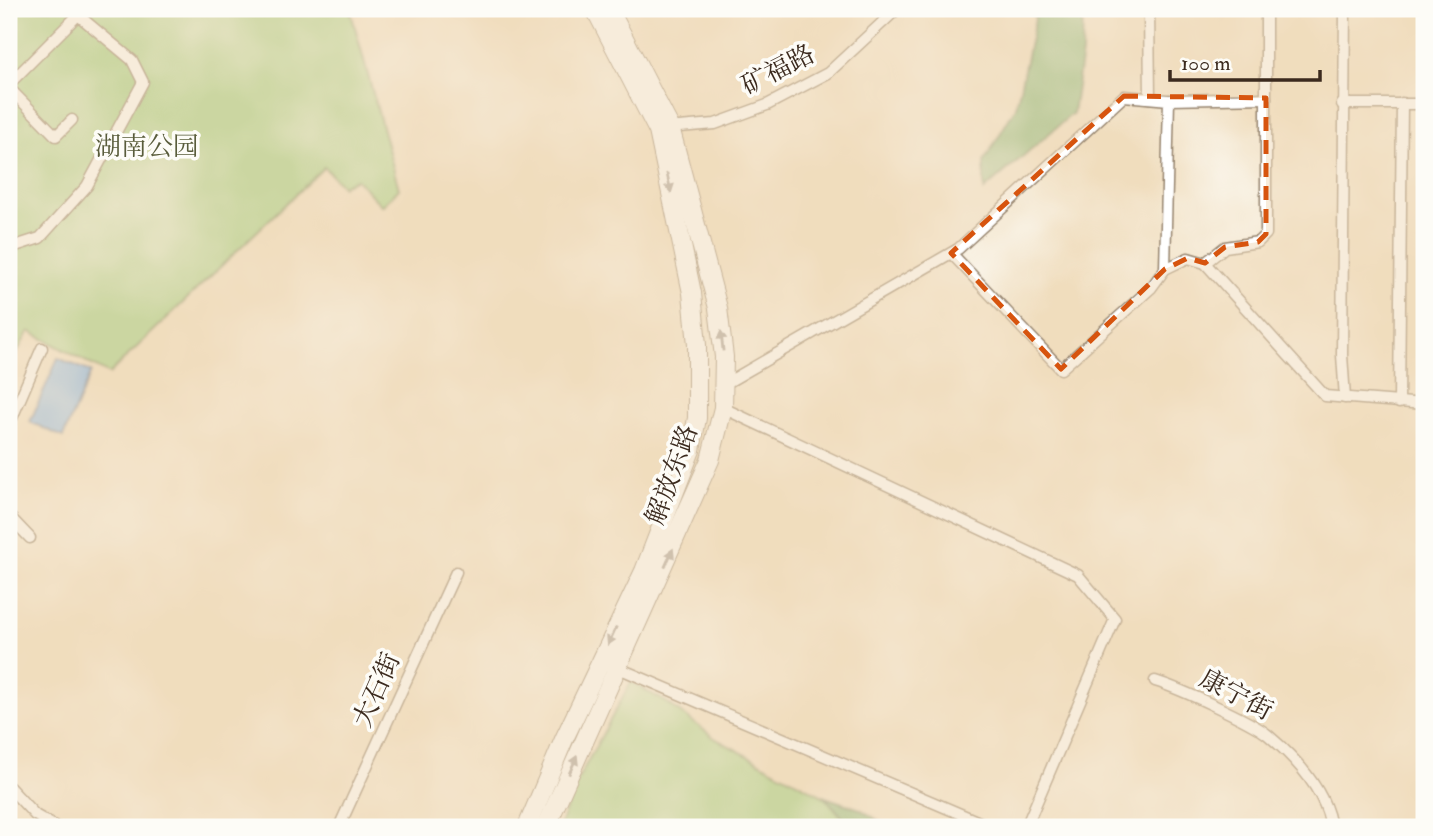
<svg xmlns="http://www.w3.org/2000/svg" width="1433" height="836" viewBox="0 0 1433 836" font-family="'IM FELL Double Pica','Noto Serif SC',serif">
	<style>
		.green { fill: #9ecf7f; stroke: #6c7c4e; stroke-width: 2 }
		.forest { fill: #7eb26e; stroke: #5c6e46; stroke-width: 2 }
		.water { fill: #7bb1e9; stroke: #5b6e84; stroke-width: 2 }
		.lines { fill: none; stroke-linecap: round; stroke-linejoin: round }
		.minor-casing { stroke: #96846e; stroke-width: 13 }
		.primary-casing { stroke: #96846e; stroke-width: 20 }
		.minor { stroke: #fff; stroke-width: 10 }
		.primary { stroke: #fff; stroke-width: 18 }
		.oneway { fill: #a79f9a }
		.marked { fill: none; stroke: #d7540e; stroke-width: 5; stroke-dasharray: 14 9; stroke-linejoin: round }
		.labels { text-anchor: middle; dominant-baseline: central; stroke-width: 7; stroke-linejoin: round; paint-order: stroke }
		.street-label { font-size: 26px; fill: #3b2a1e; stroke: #fdfcf7 }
		.park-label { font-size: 26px; fill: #595c3b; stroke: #fdfcf7 }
	</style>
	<rect width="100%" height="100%" fill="#fdfcf7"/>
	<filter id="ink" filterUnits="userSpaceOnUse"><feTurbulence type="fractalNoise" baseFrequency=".0143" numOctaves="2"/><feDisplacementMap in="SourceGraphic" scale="14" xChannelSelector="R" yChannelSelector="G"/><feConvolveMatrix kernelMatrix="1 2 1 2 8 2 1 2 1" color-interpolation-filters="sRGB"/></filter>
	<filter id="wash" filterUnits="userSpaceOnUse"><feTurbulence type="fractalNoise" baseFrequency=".00686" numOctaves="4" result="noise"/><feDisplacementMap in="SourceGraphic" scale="28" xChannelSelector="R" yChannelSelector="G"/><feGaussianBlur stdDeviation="1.57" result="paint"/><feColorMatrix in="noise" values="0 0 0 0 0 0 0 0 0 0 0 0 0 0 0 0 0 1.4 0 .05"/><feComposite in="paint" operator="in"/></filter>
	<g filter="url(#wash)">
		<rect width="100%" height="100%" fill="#f0ddbd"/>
		<g class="green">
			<polygon points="9,9 350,9 399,189 382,206 356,179 342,186 324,167 109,374 29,331 9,366"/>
			<polygon points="631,682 666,702 716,739 825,797 851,827 559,827 578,779"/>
		</g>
		<g class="forest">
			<polygon points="1033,9 1083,9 1082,53 1073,113 984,190 984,161 1016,107 1035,19"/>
			<polygon points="825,797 860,809 888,827 851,827"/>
		</g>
		<polygon class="water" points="58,358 91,372 63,437 30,422"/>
	</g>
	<g filter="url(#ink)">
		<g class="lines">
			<g class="minor-casing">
				<g id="minor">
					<polyline points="1149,9 1150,98"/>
					<polyline points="1345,9 1342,355 1345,398"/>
					<polyline points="9,84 78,15 132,60 143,82 87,186 40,238 9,248"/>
					<polyline points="9,88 56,136 72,120"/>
					<polyline points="1169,100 1266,98"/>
					<polyline points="1342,104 1424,104"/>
					<polyline points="667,128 715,124 767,105 828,73 897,9"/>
					<polyline points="1205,263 1225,247 1258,242 1266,234 1266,9"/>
					<polyline points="1165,269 1188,258 1205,263 1325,396 1424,404"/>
					<polyline points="723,385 958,249 1124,96 1169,100 1165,269 1151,288 1061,369 951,253"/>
					<polyline points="1399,403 1402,103"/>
					<polyline points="723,408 1078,575 1115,619 1026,827"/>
					<polyline points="9,425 42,348"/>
					<polyline points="9,516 30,538"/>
					<polyline points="616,667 991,827"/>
					<path d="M1155,681c23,7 96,40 113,54 26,22 55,53 62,87l-4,5"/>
					<polyline points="9,787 35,815 56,827"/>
					<polyline points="339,827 456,572"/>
				</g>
			</g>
			<g class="primary-casing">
				<g id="primary">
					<polyline points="527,827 565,737 644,571 691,450 697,418 697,345 692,293 658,131 595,9"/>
					<polyline points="546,827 710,460 723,408 724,357 718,308 670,127 609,9"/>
				</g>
			</g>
			<use href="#minor" class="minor"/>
			<use href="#primary" class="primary"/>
		</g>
		<defs><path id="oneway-solid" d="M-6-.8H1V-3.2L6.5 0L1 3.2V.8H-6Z" transform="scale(1.75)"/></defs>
		<g class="oneway">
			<use href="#oneway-solid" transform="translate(669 183) rotate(78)"/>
			<use href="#oneway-solid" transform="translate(722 341) rotate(-96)"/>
			<use href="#oneway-solid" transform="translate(669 558) rotate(-66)"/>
			<use href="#oneway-solid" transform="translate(612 636) rotate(115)"/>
			<use href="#oneway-solid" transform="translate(573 765) rotate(-66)"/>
		</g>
	</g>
	<path d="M0 0H1433V836H0ZM1124,96l142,2v136l-8,8 -33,5 -20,16 -17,-5 -23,11 -104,100 -110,-116z" fill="#f0ddbd" fill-opacity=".55" fill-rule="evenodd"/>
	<path class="marked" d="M1124,96l142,2v136l-8,8 -33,5 -20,16 -17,-5 -23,11 -104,100 -110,-116z"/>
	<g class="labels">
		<g class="street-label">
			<text transform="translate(778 70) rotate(-27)">矿福路</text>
			<text transform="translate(672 475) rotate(-70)">解放东路</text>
			<text transform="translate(377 690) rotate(-66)">大石街</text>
			<text transform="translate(1236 695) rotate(28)">康宁街</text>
		</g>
		<g class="park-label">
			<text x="147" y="147">湖南公园</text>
		</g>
	</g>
	<rect width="1433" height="836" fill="none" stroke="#fdfcf7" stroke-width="35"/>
	<path d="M1170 70v10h150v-10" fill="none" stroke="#3b2a1e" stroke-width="3.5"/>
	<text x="1181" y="70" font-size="21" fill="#3b2a1e" stroke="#fdfcf7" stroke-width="5" paint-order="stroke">100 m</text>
</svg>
